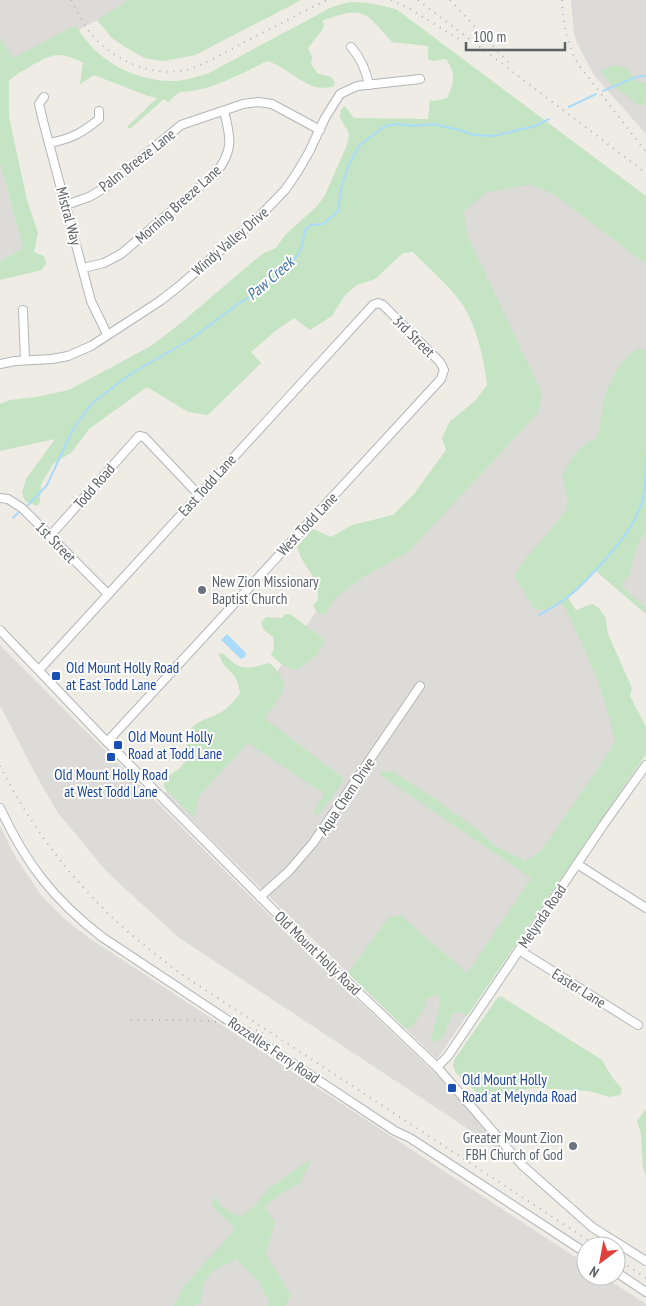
<svg xmlns="http://www.w3.org/2000/svg" width="646" height="1306" viewBox="0 0 646 1306" font-family="'PT Sans Narrow',sans-serif">
	<style>
		.industrial { fill: #dddbd7 }
		.green { fill: #c5e4c3 }
		.water { fill: #aadbfa }
		.lines { fill: none; stroke-linecap: round; stroke-linejoin: round }
		.stream { stroke: #aadbfa; stroke-width: 2 }
		.minor-casing { stroke: #b2b6b9; stroke-width: 10 }
		.minor { stroke: #fff; stroke-width: 8 }
		.rail { stroke: #b3b4b5; stroke-width: 2; stroke-dasharray: 1 6; stroke-linecap: butt }
		.worship-dot { fill: #6b7280; stroke: #fff; stroke-width: 2 }
		.transit-dot { fill: #1a4fb4; stroke: #fff; stroke-width: 2 }
		.labels { text-anchor: middle; dominant-baseline: central; stroke-width: 4; stroke-linejoin: round; paint-order: stroke }
		.street-label { font-size: 15px; fill: #5d6165; stroke: #fff }
		.worship-label { font-size: 15px; fill: #5b616d; stroke: #fff; text-anchor: start }
		.transit-label { font-size: 15px; fill: #164399; stroke: #fff; text-anchor: start }
		.water-label { font-size: 16px; font-style: italic; fill: #4576a2; stroke: #fff }
	</style>
	<rect width="100%" height="100%" fill="#eeece5"/>
	<g class="industrial">
		<polygon points="0,0 301,0 195,55 163,61 145,58 127,48 112,38 97,20 0,73"/>
		<polygon points="571,0 646,0 646,134 594,75 577,43 574,34"/>
		<polygon points="485,158 646,229 646,614 596,571 578,590 566,599 646,754 437,1059 283,910 165,793 252,710 365,536 398,544 522,398 416,194"/>
		<polygon points="0,164 23,248 0,261"/>
		<polygon points="0,645 291,937 434,1072 464,1105 503,1152 178,937 107,872 58,813 38,779 3,711 0,706"/>
		<polygon points="0,826 16,858 41,895 66,920 89,938 586,1264 586,1276 603,1276 646,1304 646,1306 0,1306"/>
	</g>
	<g class="green">
		<polygon points="128,0 301,0 195,55 163,61 145,58 127,48 112,38 97,20"/>
		<path d="M349,2l20,1 27,6 250,187v68l-93,-70 -23,-9 -43,7 -23,19 3,24 75,158 -4,20 -130,139 -43,24 -29,21 -12,18 -8,-4 -3,-6 5,-5c1,-27 -15,-31 -21,-53l16,-18 18,8 21,-12 41,-10 21,-21 32,-44 -4,-12 8,-17 25,-20 12,-16c-3,-28 -12,-66 -30,-88 -13,-16 -30,-30 -44,-45l-10,1 -28,26 -18,6 -12,10 -13,21 -22,14 -16,-12 -19,13 -24,21 10,11 -53,52 -20,-3 -41,-25 -58,42 -18,24 -18,11 -12,20 -1,18 -3,4 -12,-5 -3,-8 4,-14 29,-40 -55,12v-47l10,-4 27,-3 32,-7 82,-44 31,-24 80,-68 14,-6 9,-13 31,-28 8,-10 23,-52 2,-11 -9,-17 1,-8 4,-3 9,12 74,1 2,-19 5,1 12,-3c8,-17 9,-24 -1,-39l-13,2 -5,-2v-13l-36,-4c-27,-31 -29,-37 -70,-21l2,3 -1,5 -15,19 4,9 -1,7 6,9 14,4 4,6 -2,4c-4,0 -8,1 -12,1 -18,-2 -36,-22 -54,-27 -29,14 -56,30 -88,31l-11,10 -4,-3 -34,30 -3,-2 2,-2 28,-27 -9,-2 -54,-21 -14,9 3,-21c-9,-5 -17,-8 -26,-8 -10,0 -41,19 -48,26v36l18,83 11,33 -4,19 10,4 2,7 -4,7 -42,10v-19l23,-13 -23,-84v-126l13,20 63,-33c18,35 61,58 100,56 12,-1 22,-5 33,-8l123,-66z"/>
		<polygon points="615,65 628,69 636,81 646,83 645,105 638,105 610,83 600,71"/>
		<path d="M640,348l6,2v182c-10,10 -12,28 -16,41 -2,4 -6,9 -8,13l24,22v6l-50,-43 -28,27 8,12 16,-6 7,4 7,11 2,15 24,54 -2,8 16,31v27l-179,262 -7,-4 -8,2 -8,21 -5,6 -6,1 -2,-4 8,-31 1,-10 -6,-2 -7,4 -3,10 -12,18 -7,1 -57,-55 40,-55 12,-3 67,58 64,-95 -151,-103 1,-4 12,1 41,26 44,32 17,16 30,15 15,-9 59,-85 16,-25c-8,-45 -32,-99 -53,-139 -10,4 -17,8 -28,6l-20,-33 11,-17 38,-44 5,-13 -6,-27c9,-15 16,-31 34,-36 5,-9 4,-20 6,-30 4,-22 17,-52 38,-61z"/>
		<path d="M285,614h5l31,23 3,6 -8,13 -19,14c-11,-1 -18,-8 -26,-15l3,-7 -1,-11 -10,-8 -2,-7 5,-5 16,1z"/>
		<path d="M219,653l5,1c17,18 23,15 45,9 5,3 8,7 11,12 11,14 -7,30 -15,43l6,5 72,55 -2,7 -22,30 -4,-1 -1,-4 9,-13v-5l-8,-4 -67,-45 -49,53 -5,20 -1,1 -26,-26 -3,-5v-7c16,-10 31,-20 21,-40 8,-20 22,-18 38,-28 7,-5 12,-11 17,-18 -1,-5 -2,-11 -5,-16 -6,-8 -14,-12 -16,-24z"/>
		<polygon points="498,997 502,997 602,1060 612,1077 622,1089 620,1095 610,1097 589,1091 532,1088 493,1096 478,1094 456,1073 453,1066 454,1060"/>
		<polygon points="646,1109 646,1175 643,1168 641,1134 637,1121"/>
		<path d="M312,1158l-11,24 -19,11 -18,14 11,14 -9,34 25,40 -6,11h-18l2,-4 -10,-20 -23,-23 -23,12 -10,12 -2,19 -8,4h-19l10,-20 51,-57 -24,-24 5,-9c4,12 12,16 24,20l14,-9 13,-17z"/>
	</g>
	<polygon class="water" points="227,634 246,653 245,657 241,659 221,640"/>
	<g class="lines">
		<g class="stream">
			<polyline points="603,91 636,77 646,76"/>
			<polyline points="569,107 596,94"/>
			<polyline points="28,505 47,485 73,429 92,403 132,373 191,339 238,304 261,290 283,272 297,256 302,246 305,229 311,225 323,224 338,211 341,189 348,166 360,145 385,126 399,124 415,126 433,124 459,130 474,135 493,136 535,126 549,119"/>
			<polyline points="13,518 19,512"/>
			<path d="M539,615c30,-16 42,-28 64,-53 16,-19 32,-36 39,-60 4,-14 4,-31 4,-46"/>
		</g>
		<g class="minor-casing">
			<g id="minor">
				<path d="M351,47c10,11 15,23 18,38"/>
				<polyline points="44,97 39,104 43,121 91,301 107,334"/>
				<path d="M49,143c22,-4 33,-10 50,-24v-8"/>
				<polyline points="66,205 89,197 106,187 181,125 243,104 258,102 272,104 320,130"/>
				<path d="M83,268l21,-5 17,-9 94,-80c19,-23 16,-36 9,-63"/>
				<polyline points="23,310 25,360"/>
				<polyline points="0,364 15,361 52,359 68,356 91,346 160,301 178,287 258,218 285,190 298,171 309,152 325,118 340,94 357,86 420,79"/>
				<polyline points="0,498 8,499 22,508 108,594"/>
				<polyline points="50,536 139,436 144,437 199,495"/>
				<polyline points="0,630 107,742 296,933 437,1067 522,1165 592,1227 646,1261"/>
				<polyline points="39,670 373,305 378,303 383,305 440,362 444,370 441,379 107,742"/>
				<path d="M0,808c26,56 54,92 102,129l293,194 15,7 176,115"/>
				<polyline points="577,864 646,908"/>
				<polyline points="260,897 289,871 313,843 420,686"/>
				<polyline points="519,950 638,1025"/>
				<polyline points="437,1067 448,1056 604,824 646,765"/>
				<polyline points="616,1272 646,1292"/>
			</g>
		</g>
		<use href="#minor" class="minor"/>
		<g class="rail">
			<path d="M71,0c5,9 9,18 15,27 20,30 63,51 100,43 16,-4 40,-18 55,-26 29,-15 57,-30 86,-44"/>
			<polyline points="391,0 410,9 459,39"/>
			<polyline points="418,0 646,173"/>
			<polyline points="450,0 509,63"/>
			<path d="M562,0c1,23 5,44 16,64l68,88"/>
			<path d="M0,766c26,51 60,99 100,139 23,25 51,45 78,67l419,274"/>
			<path d="M131,1020c41,1 94,-4 132,13"/>
			<polyline points="616,1258 646,1278"/>
		</g>
	</g>
	<g class="worship-dot">
		<circle cx="202" cy="590" r="5"/>
		<circle cx="573" cy="1146" r="5"/>
	</g>
	<g class="transit-dot">
		<rect x="51" y="671" width="10" height="10" rx="2.5"/>
		<rect x="113" y="740" width="10" height="10" rx="2.5"/>
		<rect x="106" y="752" width="10" height="10" rx="2.5"/>
		<rect x="447" y="1083" width="10" height="10" rx="2.5"/>
	</g>
	<g class="labels">
		<g class="street-label">
			<text transform="translate(137 160) rotate(-38)">Palm Breeze Lane</text>
			<text transform="translate(178 204) rotate(-42)">Morning Breeze Lane</text>
			<text transform="translate(69 216) rotate(75)">Mistral Way</text>
			<text transform="translate(230 241) rotate(-41)">Windy Valley Drive</text>
			<text transform="translate(414 336) rotate(45)">3rd Street</text>
			<text transform="translate(207 485) rotate(-48)">East Todd Lane</text>
			<text transform="translate(94 486) rotate(-49)">Todd Road</text>
			<text transform="translate(307 524) rotate(-47)">West Todd Lane</text>
			<text transform="translate(56 542) rotate(46)">1st Street</text>
			<text transform="translate(346 796) rotate(-56)">Aqua Chem Drive</text>
			<text transform="translate(542 916) rotate(-56)">Melynda Road</text>
			<text transform="translate(318 953) rotate(44)">Old Mount Holly Road</text>
			<text transform="translate(579 988) rotate(32)">Easter Lane</text>
			<text transform="translate(274 1050) rotate(34)">Rozzelles Ferry Road</text>
		</g>
		<g class="worship-label">
			<text x="212" y="581">New Zion Missionary<tspan x="212" dy="17">Baptist Church</tspan></text>
			<text x="563" y="1137" text-anchor="end">Greater Mount Zion<tspan x="563" dy="17">FBH Church of God</tspan></text>
		</g>
		<g class="transit-label">
			<text x="66" y="667">Old Mount Holly Road<tspan x="66" dy="17">at East Todd Lane</tspan></text>
			<text x="128" y="736">Old Mount Holly<tspan x="128" dy="17">Road at Todd Lane</tspan></text>
			<text x="111" y="774" text-anchor="middle">Old Mount Holly Road<tspan x="111" dy="17">at West Todd Lane</tspan></text>
			<text x="462" y="1079">Old Mount Holly<tspan x="462" dy="17">Road at Melynda Road</tspan></text>
		</g>
		<g class="water-label">
			<text transform="translate(270 278) rotate(-41)">Paw Creek</text>
		</g>
	</g>
	<g transform="translate(601 1261) rotate(212)"><circle r="24" fill="#ffffff" stroke="#bec0c1"/>
	<path d="M0-4L9 19L0 12L-9 19Z" fill="#de413b"/>
	<text y="-8" font-size="14" font-weight="bold" text-anchor="middle" fill="#5d6165">N</text>
	</g>
	<path d="M466 42v8h99v-8" fill="none" stroke="#5d6165" stroke-width="2.5"/>
	<text x="473" y="42" font-size="15" fill="#5d6165" stroke="#ffffff" stroke-width="4" paint-order="stroke">100 m</text>
</svg>
